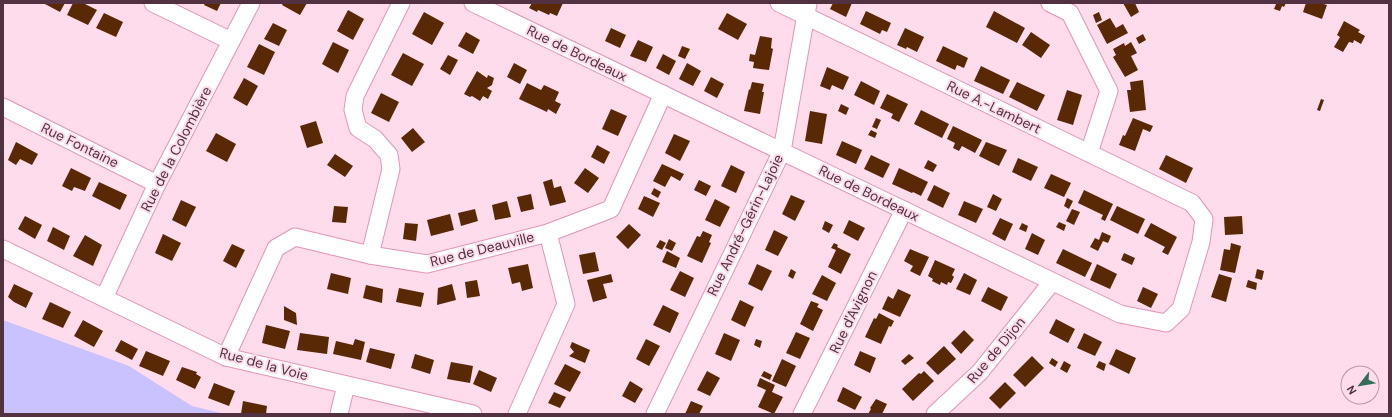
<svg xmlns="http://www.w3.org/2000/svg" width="1392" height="417" viewBox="0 0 1392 417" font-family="'DM Sans',sans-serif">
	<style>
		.green { fill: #cac2fe }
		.building { fill: #592805 }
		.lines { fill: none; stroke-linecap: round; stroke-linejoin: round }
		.minor-casing { stroke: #e394b9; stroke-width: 19 }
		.minor { stroke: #fff; stroke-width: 17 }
		.labels { text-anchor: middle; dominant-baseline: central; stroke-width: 4; stroke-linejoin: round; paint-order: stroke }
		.street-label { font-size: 14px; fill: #523141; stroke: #ffdceb }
	</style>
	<rect width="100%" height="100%" fill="#ffdceb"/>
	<polygon class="green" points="3,320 129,366 192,406 225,414 3,414"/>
	<g class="building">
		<polygon points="43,3 65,3 60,12"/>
		<polygon points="73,3 83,3 97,10 88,25 67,15"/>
		<polygon points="205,3 221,3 217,11 204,5"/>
		<polygon points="283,3 307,3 300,15 282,5"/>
		<polygon points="532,3 563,3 557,16 550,13 549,15 538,10 537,12 529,8"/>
		<polygon points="833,3 852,3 846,17 830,9"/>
		<polygon points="1123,3 1135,3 1139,12 1131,17"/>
		<polygon points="1273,3 1286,3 1284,7 1282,6 1280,11 1274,9 1276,4"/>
		<polygon points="1306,3 1320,3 1327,5 1322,19 1303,12"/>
		<polygon points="348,10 364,19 353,40 337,31"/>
		<polygon points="866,11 891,23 887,32 882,30 880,34 860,24"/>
		<polygon points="994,11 1025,28 1017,43 986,27"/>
		<polygon points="424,12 444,23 432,45 412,34"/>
		<polygon points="1099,12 1102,20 1096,23 1093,15"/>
		<polygon points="104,13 123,22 116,37 96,28"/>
		<polygon points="727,13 747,24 738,40 718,29"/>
		<polygon points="1110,18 1116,28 1123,24 1128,33 1107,44 1097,25"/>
		<polygon points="1344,21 1360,30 1358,32 1365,36 1361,44 1354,40 1353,43 1349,42 1343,52 1334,47 1340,37 1337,35"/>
		<polygon points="273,23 287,30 279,46 264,39"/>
		<polygon points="611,28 626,35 620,48 605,41"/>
		<polygon points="905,28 924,37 917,52 907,47 906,49 897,45"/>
		<polygon points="466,32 480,40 473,54 458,46"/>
		<polygon points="1031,32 1050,45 1041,58 1022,45"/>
		<polygon points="1143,34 1146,40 1139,44 1136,38"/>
		<polygon points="760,36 772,38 771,48 773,49 769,70 753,68 754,62 749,61 750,54 755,55"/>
		<polygon points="638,40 653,47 646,62 630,56"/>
		<polygon points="333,42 349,50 338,73 322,64"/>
		<polygon points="1131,42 1137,53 1131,56 1138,70 1125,77 1113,57 1116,55 1113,49 1124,43 1125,46"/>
		<polygon points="259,44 275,52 264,75 247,67"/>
		<polygon points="682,46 690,49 685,59 678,56"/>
		<polygon points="943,46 968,58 964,68 957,65 955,70 936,61"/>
		<polygon points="403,53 424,64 412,86 391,75"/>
		<polygon points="663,54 676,61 669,75 656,68"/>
		<polygon points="448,55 458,60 450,75 440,69"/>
		<polygon points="514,63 527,70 520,84 507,77"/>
		<polygon points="687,63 701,71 693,86 679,79"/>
		<polygon points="981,66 1010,80 1003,94 974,81"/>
		<polygon points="827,67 849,77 843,90 832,85 830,90 820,86"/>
		<polygon points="477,71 487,78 488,75 494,78 492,85 487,88 492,91 488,99 483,96 480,101 472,96 470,97 464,94"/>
		<polygon points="711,77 724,84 717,98 704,91"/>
		<polygon points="244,78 258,86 247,106 233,98"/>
		<polygon points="1143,80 1146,110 1130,112 1127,90 1131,90 1130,82"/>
		<polygon points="861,81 880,91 874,105 854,95"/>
		<polygon points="752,82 764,84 762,92 764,92 760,114 744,111 749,89 750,90"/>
		<polygon points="1017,82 1045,95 1037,111 1009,97"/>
		<polygon points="527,83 541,90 544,85 559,92 555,101 561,104 556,114 548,109 547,112 519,99"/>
		<polygon points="1067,90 1082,95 1073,125 1057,120"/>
		<polygon points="381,93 399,102 389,122 371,113"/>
		<polygon points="887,94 908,104 899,122 891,118 893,114 880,108"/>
		<polygon points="1321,99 1324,100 1320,111 1317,110"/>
		<polygon points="841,104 849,108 846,115 838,111"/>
		<polygon points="611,109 627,116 618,136 602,129"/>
		<polygon points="921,110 949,124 942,138 914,124"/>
		<polygon points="810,111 827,114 822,144 805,141"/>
		<polygon points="876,118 881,120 877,129 872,127"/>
		<polygon points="1133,118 1153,126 1150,132 1143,129 1135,151 1119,145 1123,135 1125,136"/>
		<polygon points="316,121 323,143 307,148 300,126"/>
		<polygon points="953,126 982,140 975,153 962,146 959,151 953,148 955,143 947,139"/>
		<polygon points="413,128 425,142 412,152 401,138"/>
		<polygon points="871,130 877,133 875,138 868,135"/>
		<polygon points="216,133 236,144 227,162 206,151"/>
		<polygon points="674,134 690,141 680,161 665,153"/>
		<polygon points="842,141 862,150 856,164 836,155"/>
		<polygon points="16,142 38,154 32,165 20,159 16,165 8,160"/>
		<polygon points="986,142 1007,150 999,166 979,156"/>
		<polygon points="597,145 610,152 604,164 591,157"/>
		<polygon points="335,154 353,166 345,177 327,165"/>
		<polygon points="871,155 890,164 883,178 864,169"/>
		<polygon points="1166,155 1193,168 1186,183 1159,169"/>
		<polygon points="1018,158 1038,167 1031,181 1012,172"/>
		<polygon points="928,160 937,165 933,172 924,168"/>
		<polygon points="662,164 684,174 680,181 671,176 665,187 653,181"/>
		<polygon points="731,165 745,172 736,193 721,186"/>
		<polygon points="71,168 91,178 85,191 74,187 72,191 62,186"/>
		<polygon points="585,168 599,178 588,193 574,183"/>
		<polygon points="899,168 928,182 921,196 913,192 912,193 892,184"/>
		<polygon points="1051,174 1071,183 1064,197 1044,188"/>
		<polygon points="552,179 554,188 561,186 566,202 550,206 543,182"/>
		<polygon points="699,180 711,186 706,196 694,190"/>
		<polygon points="99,182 127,195 120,210 92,196"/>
		<polygon points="934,185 950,193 943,208 927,200"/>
		<polygon points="654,188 661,192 658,198 651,194"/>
		<polygon points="1084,190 1113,204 1105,221 1101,219 1103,215 1078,203"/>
		<polygon points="531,194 534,209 521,212 517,197"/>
		<polygon points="993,194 1002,199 996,211 987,207"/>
		<polygon points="791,195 805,201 795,221 782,214"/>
		<polygon points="644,196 660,203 653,217 638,209"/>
		<polygon points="1067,198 1073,201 1069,209 1064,206"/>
		<polygon points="715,199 730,207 720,227 705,220"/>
		<polygon points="181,200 196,207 186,227 172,220"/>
		<polygon points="507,201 511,217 495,220 492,205"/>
		<polygon points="964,201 983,209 976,223 958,215"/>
		<polygon points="334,206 348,207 346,223 332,222"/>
		<polygon points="1117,206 1145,219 1138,234 1110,220"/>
		<polygon points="475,209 478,221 461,226 458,213"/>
		<polygon points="1072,209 1080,212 1074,225 1066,221"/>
		<polygon points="450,214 454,230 431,236 427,220"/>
		<polygon points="25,216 42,225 35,239 18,229"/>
		<polygon points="1242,216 1243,234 1225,235 1224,217"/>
		<polygon points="1000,218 1013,224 1005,241 992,234"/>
		<polygon points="849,220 865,228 858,241 843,233"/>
		<polygon points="825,221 833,225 829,233 822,229"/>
		<polygon points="1059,222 1066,225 1064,231 1056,227"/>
		<polygon points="405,223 418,224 416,241 403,239"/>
		<polygon points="1022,223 1028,226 1026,232 1019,229"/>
		<polygon points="1151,223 1177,237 1168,255 1162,252 1165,247 1144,236"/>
		<polygon points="629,224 641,235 628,249 616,237"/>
		<polygon points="53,227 70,236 64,250 47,241"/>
		<polygon points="774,230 788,237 778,256 765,250"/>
		<polygon points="703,231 712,235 709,242 711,243 702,263 687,256 697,236 700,237"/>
		<polygon points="1102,232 1111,236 1108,243 1103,241 1098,251 1090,247 1095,238 1099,240"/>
		<polygon points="1032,233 1045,240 1038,255 1025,249"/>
		<polygon points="163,234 181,243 172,261 155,253"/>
		<polygon points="85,235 102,245 93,266 73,256"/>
		<polygon points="669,239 676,243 672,251 665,248"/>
		<polygon points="660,240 666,243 662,250 656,247"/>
		<polygon points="834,243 838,245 837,247 851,254 841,274 828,267 836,250 831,248"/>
		<polygon points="1231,243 1241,246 1235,273 1220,270 1224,249 1230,250"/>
		<polygon points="232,244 245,250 236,268 223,261"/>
		<polygon points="910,249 929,257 920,276 910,271 913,266 904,261"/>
		<polygon points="1063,249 1092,263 1085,277 1056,263"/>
		<polygon points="667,251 680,258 676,268 662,262"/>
		<polygon points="595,252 599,271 583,274 579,255"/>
		<polygon points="1124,253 1135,258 1132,265 1121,260"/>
		<polygon points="935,260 955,269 952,275 954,277 951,283 948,282 947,285 941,282 940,285 932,281 933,279 928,276"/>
		<polygon points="528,264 533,288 522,291 520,282 512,284 508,268"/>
		<polygon points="757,264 772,271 762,291 748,284"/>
		<polygon points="1097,264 1117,274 1110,289 1090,280"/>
		<polygon points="791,269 796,272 793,279 788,276"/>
		<polygon points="1257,269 1264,271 1262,280 1255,278"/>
		<polygon points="680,271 694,278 685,297 670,290"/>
		<polygon points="331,273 351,278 348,294 327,289"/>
		<polygon points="964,273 977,280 970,295 956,289"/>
		<polygon points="611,274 613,282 603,284 607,298 593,302 587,280"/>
		<polygon points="1219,274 1232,278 1226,302 1211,297"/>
		<polygon points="822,275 836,283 827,301 812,294"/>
		<polygon points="477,280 480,296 467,298 465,282"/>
		<polygon points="1248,280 1257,283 1256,290 1246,287"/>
		<polygon points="14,284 33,293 26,308 14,302 8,297"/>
		<polygon points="452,284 456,300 437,305 438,288"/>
		<polygon points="366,285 383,289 382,303 363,298"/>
		<polygon points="988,287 1008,297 1001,311 981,301"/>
		<polygon points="1143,287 1158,294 1151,308 1137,301"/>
		<polygon points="399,288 424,293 421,307 396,302"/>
		<polygon points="898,289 911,295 900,317 882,309 888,296 893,299"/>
		<polygon points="740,300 754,307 745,327 731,320"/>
		<polygon points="811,301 819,304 817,307 823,310 813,331 800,324"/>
		<polygon points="50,302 71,312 63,328 42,319"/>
		<polygon points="663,305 679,313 670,333 653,325"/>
		<polygon points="284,306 296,313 297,325 284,320"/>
		<polygon points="879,313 894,321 891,327 889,326 881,344 865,337 874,318 876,319"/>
		<polygon points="1056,319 1075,329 1068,343 1049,333"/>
		<polygon points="83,320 103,331 94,347 74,336"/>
		<polygon points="266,325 290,331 285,349 262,343"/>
		<polygon points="964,330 974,340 961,354 951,343"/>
		<polygon points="796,332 810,338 800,359 786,353"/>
		<polygon points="300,333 329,337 327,354 297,350"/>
		<polygon points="724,333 740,340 731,361 715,354"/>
		<polygon points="1084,333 1102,342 1095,356 1077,348"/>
		<polygon points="355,339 365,342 361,360 333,354 336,341 353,345"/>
		<polygon points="646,339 660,346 649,366 636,359"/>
		<polygon points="756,339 762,341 760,348 754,345"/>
		<polygon points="121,340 138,349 132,360 115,351"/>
		<polygon points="572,342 590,350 585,363 569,356 574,352 570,347"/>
		<polygon points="944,346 956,359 938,375 926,363"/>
		<polygon points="370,348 395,354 391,369 366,362"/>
		<polygon points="1116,349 1136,358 1129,374 1109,364"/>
		<polygon points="146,351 170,361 163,376 139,366"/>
		<polygon points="860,351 876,358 870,373 854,365"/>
		<polygon points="415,354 434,360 430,374 411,368"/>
		<polygon points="909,354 914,358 905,365 901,361"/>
		<polygon points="1032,356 1044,368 1025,387 1013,375"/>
		<polygon points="1052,358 1058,362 1055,367 1049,363"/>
		<polygon points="782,359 796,366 786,387 772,381"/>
		<polygon points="1064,361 1071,365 1067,373 1060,369"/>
		<polygon points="1099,361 1106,364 1104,371 1096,367"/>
		<polygon points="451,362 473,366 470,383 447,379"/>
		<polygon points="565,364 581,372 570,392 554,384"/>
		<polygon points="182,367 197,372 196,374 201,377 195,389 176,380"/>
		<polygon points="479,370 497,378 491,392 473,384"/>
		<polygon points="707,371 720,378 710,396 697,390"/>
		<polygon points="764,371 772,375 770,380 761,376"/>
		<polygon points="924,371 934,381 913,401 902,389 919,373 921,374"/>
		<polygon points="760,378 775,385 772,392 783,397 774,414 758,407 766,390 757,386"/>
		<polygon points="630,381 643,389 635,403 622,396"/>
		<polygon points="1005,382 1016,393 1000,409 989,398"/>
		<polygon points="214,383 235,391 229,406 208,398"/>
		<polygon points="843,387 862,397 855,410 837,401"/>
		<polygon points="554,392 566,397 560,408 548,403"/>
		<polygon points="876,399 887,404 882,414 868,414 871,409 870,408"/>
		<polygon points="243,401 267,406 266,414 241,414"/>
		<polygon points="691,401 703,406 699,414 685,414"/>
	</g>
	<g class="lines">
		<g class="minor-casing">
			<g id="minor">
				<polyline points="153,3 231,41"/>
				<polyline points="473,3 1120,314 1166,323 1181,309 1201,242 1204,219 1192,203 779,3"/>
				<polyline points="1050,3 1070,13 1109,91 1089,153"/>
				<polyline points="3,107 157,184"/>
				<polyline points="3,249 226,357 473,414"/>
				<polyline points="370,255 391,169 389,155 375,139 358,128 353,110 355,96 401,3"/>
				<polyline points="104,298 157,184 251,3"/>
				<polyline points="226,357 276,248 295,237 370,255 427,264 548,233 611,209 663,94"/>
				<polyline points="339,414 346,385"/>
				<polyline points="517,414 566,304 548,233"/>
				<polyline points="655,414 782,151 808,3"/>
				<polyline points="802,414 904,210"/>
				<polyline points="935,414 980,372 1052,282"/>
			</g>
		</g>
		<use href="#minor" class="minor"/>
	</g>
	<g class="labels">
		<g class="street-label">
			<text transform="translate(577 53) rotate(26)">Rue de Bordeaux</text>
			<text transform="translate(994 107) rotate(26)">Rue A.-Lambert</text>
			<text transform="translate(80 145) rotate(26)">Rue Fontaine</text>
			<text transform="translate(176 149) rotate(-63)">Rue de la Colombière</text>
			<text transform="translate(869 193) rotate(26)">Rue de Bordeaux</text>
			<text transform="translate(745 225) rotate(-64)">Rue André-Gérin-Lajoie</text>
			<text transform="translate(482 249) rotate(-14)">Rue de Deauville</text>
			<text transform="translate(853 312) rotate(-64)">Rue d'Avignon</text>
			<text transform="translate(996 350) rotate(-50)">Rue de Dijon</text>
			<text transform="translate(264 364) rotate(15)">Rue de la Voie</text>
		</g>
	</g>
	<rect width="1392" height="417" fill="none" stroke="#523141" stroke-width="8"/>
	<g transform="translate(1360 385) rotate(239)"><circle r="19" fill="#ffdceb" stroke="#ba98a7"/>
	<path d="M0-3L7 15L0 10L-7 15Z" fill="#316f5b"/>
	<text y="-6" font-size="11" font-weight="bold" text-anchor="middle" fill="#523141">N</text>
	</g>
</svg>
